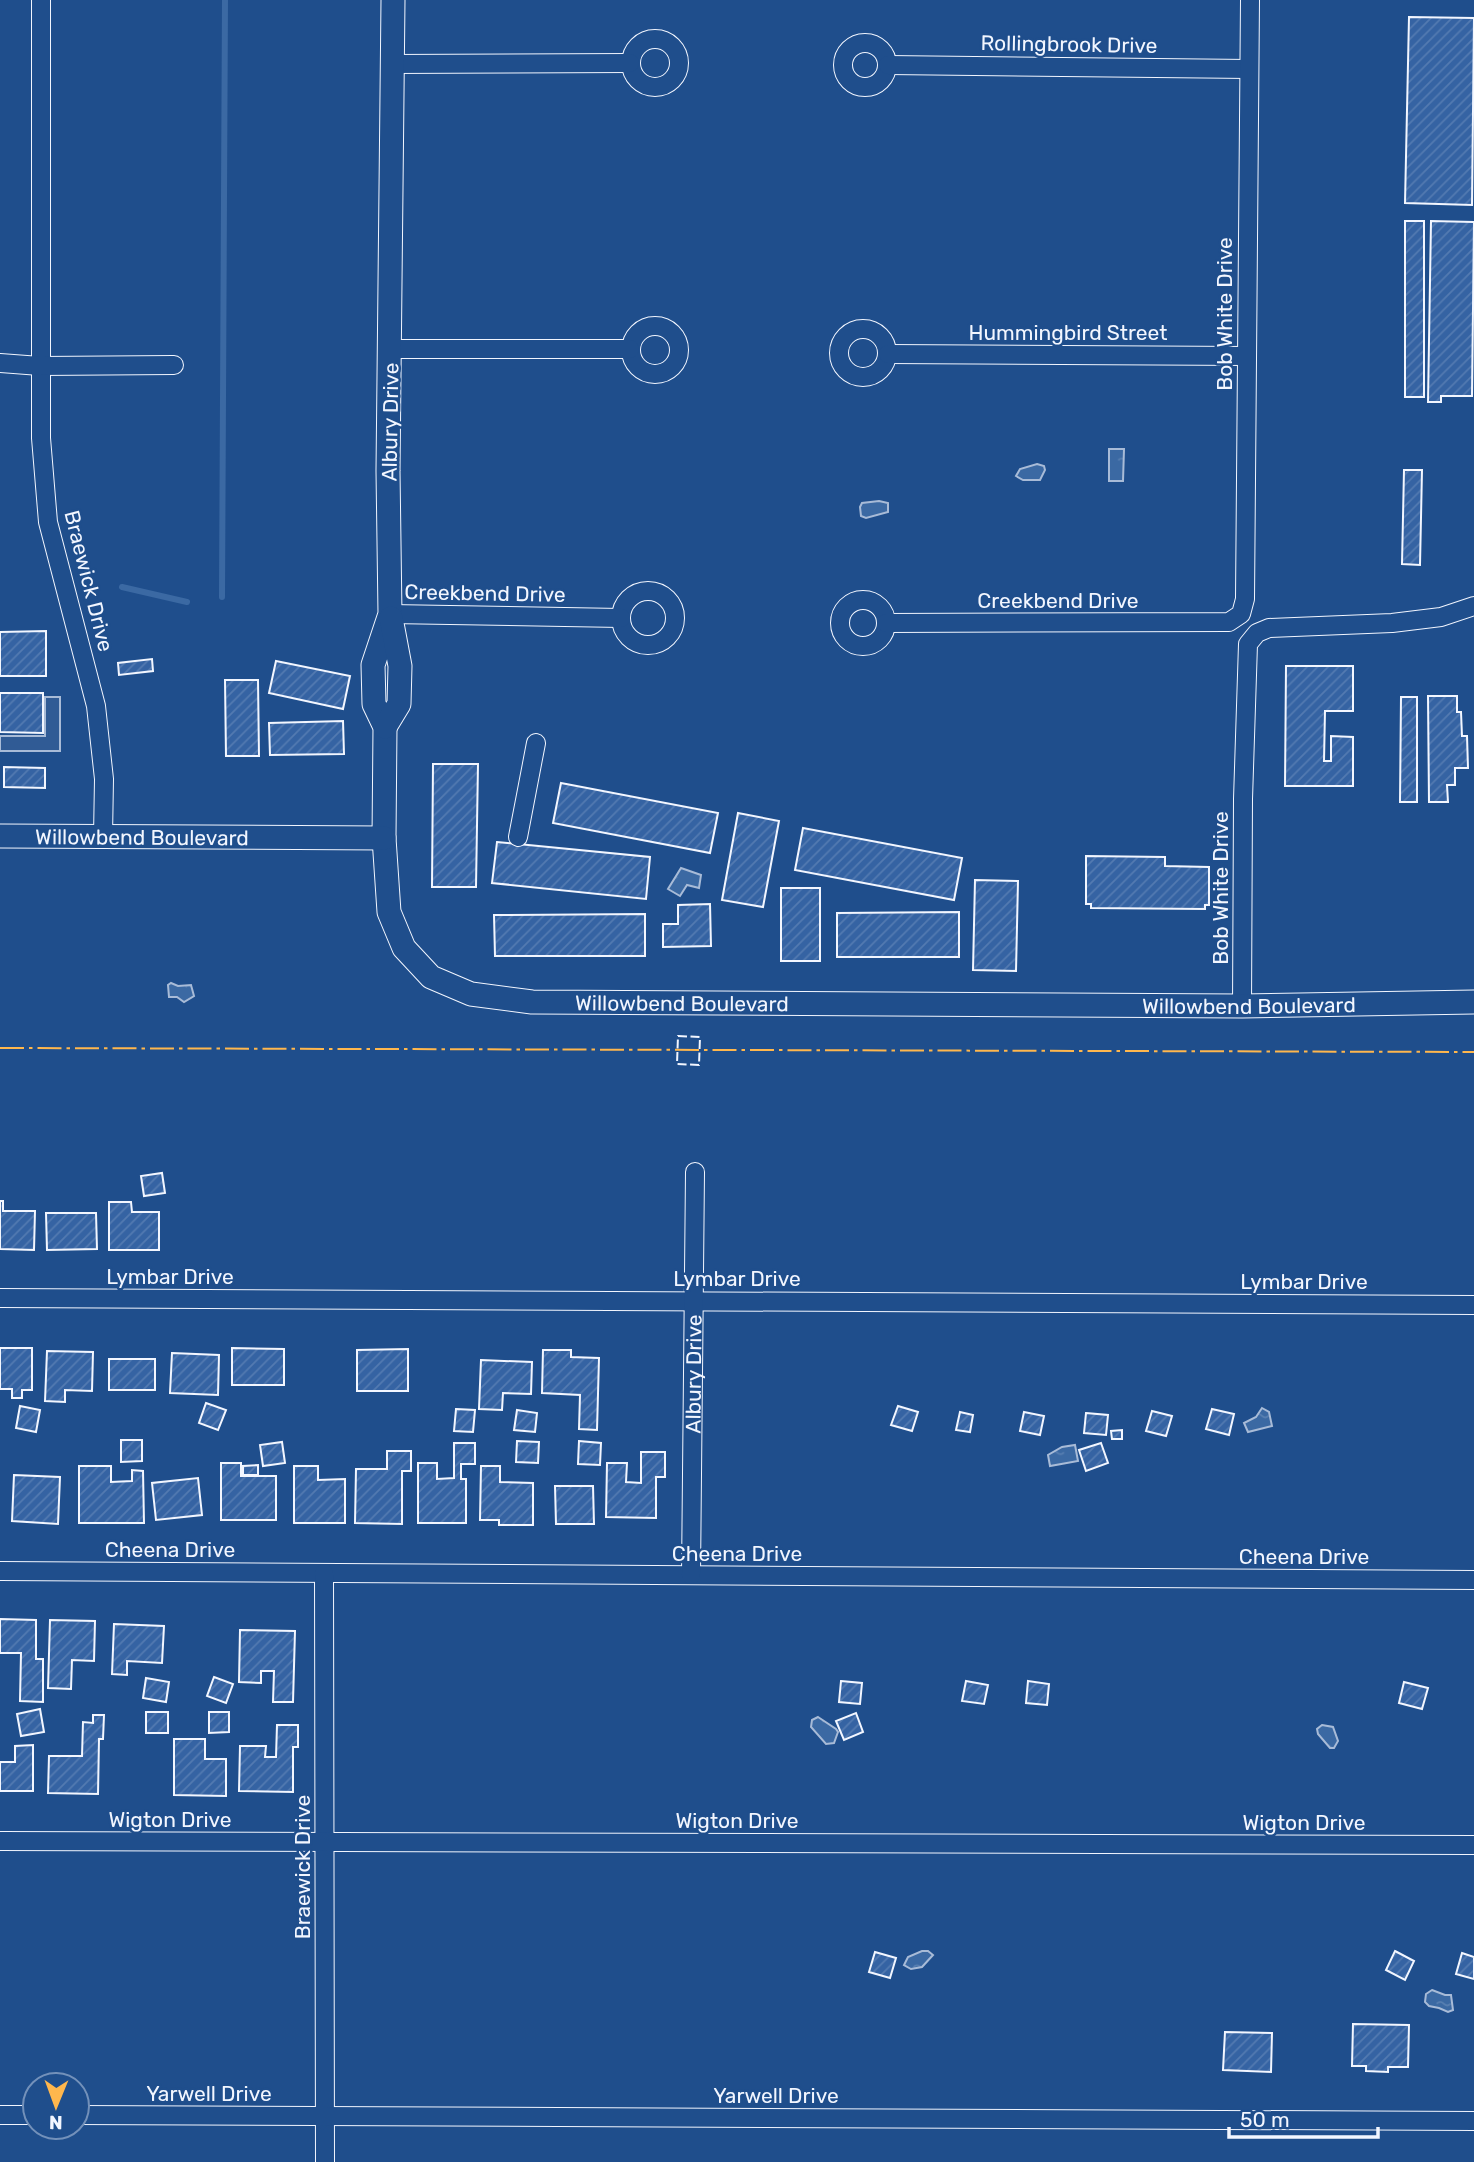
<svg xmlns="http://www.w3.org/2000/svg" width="1474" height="2162" viewBox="0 0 1474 2162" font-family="Rubik,sans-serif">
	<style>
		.parking { fill: #305b95; stroke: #a8bbd7; stroke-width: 2 }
		.water { fill: url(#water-ripples); stroke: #a8bbd7; stroke-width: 2 }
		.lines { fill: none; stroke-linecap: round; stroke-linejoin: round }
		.stream { stroke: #3b69a3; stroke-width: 6 }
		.building { fill: url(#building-hatch); stroke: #f2f6ff; stroke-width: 2 }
		.minor-casing { stroke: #f2f6ff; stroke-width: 20 }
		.tertiary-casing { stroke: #f2f6ff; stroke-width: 25 }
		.minor { stroke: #1f4e8c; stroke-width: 18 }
		.tertiary { stroke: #1f4e8c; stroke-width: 23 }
		.fence { stroke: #f2f6ff; stroke-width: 2; stroke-dasharray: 9 3.5; stroke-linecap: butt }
		.power { stroke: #ffb74d; stroke-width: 2; stroke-dasharray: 24 5 3.5 5; stroke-linecap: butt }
		.labels { text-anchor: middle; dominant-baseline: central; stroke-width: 5; stroke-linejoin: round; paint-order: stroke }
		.street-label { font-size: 21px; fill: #f2f6ff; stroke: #1f4e8c }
	</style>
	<defs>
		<pattern id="water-ripples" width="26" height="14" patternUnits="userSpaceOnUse" patternTransform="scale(1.75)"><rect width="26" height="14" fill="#3b69a3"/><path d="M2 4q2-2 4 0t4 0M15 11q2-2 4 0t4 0" fill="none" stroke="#587fb1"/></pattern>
		<pattern id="building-hatch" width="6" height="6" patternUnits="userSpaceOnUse" patternTransform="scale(1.75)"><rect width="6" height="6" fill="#3563a3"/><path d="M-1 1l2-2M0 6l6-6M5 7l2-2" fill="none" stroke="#537ab1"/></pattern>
	</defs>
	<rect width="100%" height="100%" fill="#1f4e8c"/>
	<polygon class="parking" points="45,697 60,697 60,751 0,751 0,736 45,736"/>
	<g class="water">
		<polygon points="1109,449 1124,449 1123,481 1109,481"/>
		<polygon points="1037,464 1044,466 1045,470 1040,480 1023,480 1016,476 1020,469"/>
		<polygon points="879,501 888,503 888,512 866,518 861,516 860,507 862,503"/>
		<polygon points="681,868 701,875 699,888 687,885 680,896 668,889"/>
		<polygon points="171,983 178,986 191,985 194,996 184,1002 177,997 169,997 168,985"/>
		<polygon points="1262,1408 1269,1412 1272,1426 1248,1432 1244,1423 1256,1417"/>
		<polygon points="1075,1445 1078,1461 1050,1466 1048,1455 1062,1447"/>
		<polygon points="818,1717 836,1729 838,1732 834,1743 826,1744 811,1727 812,1720"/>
		<polygon points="1322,1725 1333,1727 1338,1741 1334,1748 1330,1748 1318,1734 1317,1729"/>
		<polygon points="922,1951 928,1951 933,1955 922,1967 911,1969 904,1965 908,1957"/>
		<polygon points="1432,1990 1445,1995 1451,1995 1453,2010 1448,2012 1439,2008 1429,2006 1425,2002 1426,1994"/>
	</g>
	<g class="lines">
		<g class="stream">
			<polyline points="122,587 187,602"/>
			<polyline points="222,597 225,0"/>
		</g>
	</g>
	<g class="building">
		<polygon points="1409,17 1474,18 1472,205 1405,203"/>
		<rect x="1405" y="221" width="19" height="176"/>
		<polygon points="1431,221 1474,222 1472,396 1441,396 1441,402 1428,402"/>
		<polygon points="1404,470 1422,470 1420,565 1402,564"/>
		<polygon points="46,631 46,676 0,676 0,632"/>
		<polygon points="152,659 153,671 119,675 118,663"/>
		<polygon points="276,661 350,676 343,709 269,693"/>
		<polygon points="1286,666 1353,666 1353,711 1325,711 1324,761 1331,761 1331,736 1353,737 1353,786 1285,786"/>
		<polygon points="225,680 258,680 259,756 226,756"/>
		<polygon points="0,693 43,693 43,733 0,732"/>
		<polygon points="1428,696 1457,696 1457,712 1461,712 1462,736 1467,736 1468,768 1455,768 1455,785 1447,785 1448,802 1429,802"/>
		<polygon points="1401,697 1417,697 1417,802 1400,802"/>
		<polygon points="343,721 344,754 270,755 269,723"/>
		<polygon points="433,764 478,764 476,887 432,887"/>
		<polygon points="4,767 45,768 45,788 4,787"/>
		<polygon points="561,783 718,813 710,853 553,823"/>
		<polygon points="738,813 779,821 763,907 722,900"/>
		<polygon points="803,828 962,858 954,900 795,870"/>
		<polygon points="497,842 650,857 646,899 492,883"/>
		<polygon points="1086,856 1165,857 1165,866 1209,867 1209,905 1205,905 1205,909 1091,908 1091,904 1086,904"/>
		<polygon points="975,880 1018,881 1016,971 973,970"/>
		<rect x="781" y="888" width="39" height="73"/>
		<polygon points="710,904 711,946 663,947 663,924 678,924 678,905"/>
		<polygon points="959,912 959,957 837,957 837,913"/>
		<polygon points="645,914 645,956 495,956 494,915"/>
		<polygon points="162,1173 165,1193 144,1196 141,1176"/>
		<polygon points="0,1201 3,1201 3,1211 35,1211 34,1250 0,1249"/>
		<polygon points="109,1202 131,1202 132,1212 159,1212 159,1250 109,1250"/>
		<polygon points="46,1213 96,1213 97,1249 47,1250"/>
		<polygon points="0,1348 32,1348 32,1390 22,1390 22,1398 12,1398 12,1389 0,1389"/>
		<polygon points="232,1348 284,1349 284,1385 232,1385"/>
		<polygon points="408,1349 408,1391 357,1391 357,1350"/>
		<polygon points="543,1350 571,1350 571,1357 599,1358 597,1430 579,1429 580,1395 542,1393"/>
		<polygon points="47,1351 93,1352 92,1391 65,1390 65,1402 45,1401"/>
		<polygon points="172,1353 219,1355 218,1395 170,1393"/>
		<rect x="109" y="1359" width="46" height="31"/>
		<polygon points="481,1360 532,1362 531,1394 503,1393 502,1410 479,1409"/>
		<polygon points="206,1403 226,1410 218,1430 199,1423"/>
		<polygon points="20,1406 40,1410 36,1432 16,1428"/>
		<polygon points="898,1406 918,1412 912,1431 891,1425"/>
		<polygon points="456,1409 475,1410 473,1432 454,1431"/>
		<polygon points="1212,1409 1234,1414 1229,1435 1206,1429"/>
		<polygon points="517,1410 537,1413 535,1432 514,1430"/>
		<polygon points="1152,1411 1172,1416 1166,1436 1146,1431"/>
		<polygon points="960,1412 973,1415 970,1432 956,1430"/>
		<polygon points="1024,1412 1044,1416 1040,1435 1020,1431"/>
		<polygon points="1086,1413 1108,1415 1106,1435 1084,1433"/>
		<polygon points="1122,1430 1122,1439 1112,1439 1111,1431"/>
		<polygon points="121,1440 142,1440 142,1461 121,1462"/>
		<polygon points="517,1441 539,1442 538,1463 516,1462"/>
		<polygon points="579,1441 601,1443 600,1465 578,1464"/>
		<polygon points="282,1442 285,1463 263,1466 260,1445"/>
		<polygon points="454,1443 475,1443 475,1464 461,1464 461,1479 466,1479 466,1523 418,1523 418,1463 437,1463 437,1479 454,1478"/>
		<polygon points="1101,1443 1108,1463 1086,1471 1079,1450"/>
		<polygon points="387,1451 411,1451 411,1471 402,1471 402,1524 355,1523 356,1469 387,1469"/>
		<polygon points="641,1452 665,1452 665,1477 656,1477 656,1518 606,1517 607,1463 627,1463 626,1482 641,1483"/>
		<polygon points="221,1463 241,1463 241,1476 276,1476 276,1520 221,1520"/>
		<polygon points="258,1465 258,1475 243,1475 243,1466"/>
		<polygon points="79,1466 111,1466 111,1482 132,1481 132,1470 143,1471 144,1523 79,1523"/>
		<polygon points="294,1466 318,1466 318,1480 345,1479 345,1523 294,1523"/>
		<polygon points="481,1466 500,1466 500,1482 533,1483 533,1525 499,1525 499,1520 480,1520"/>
		<polygon points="14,1475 60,1477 58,1524 12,1521"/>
		<polygon points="198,1478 202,1515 156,1520 152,1483"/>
		<polygon points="555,1486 593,1486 594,1524 556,1524"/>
		<polygon points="0,1619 36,1620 36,1659 43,1659 43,1702 20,1701 21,1653 0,1653"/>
		<polygon points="50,1620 95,1621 94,1661 72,1660 71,1689 48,1688"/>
		<polygon points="114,1624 164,1626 162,1663 127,1661 127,1675 112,1674"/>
		<polygon points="240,1630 295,1631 293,1702 273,1702 274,1671 261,1671 261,1683 239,1682"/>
		<polygon points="214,1677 233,1684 226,1703 207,1696"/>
		<polygon points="146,1678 169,1682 166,1702 143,1698"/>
		<polygon points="841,1681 862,1683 860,1704 839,1702"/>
		<polygon points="966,1681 988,1685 984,1704 962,1701"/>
		<polygon points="1028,1681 1049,1684 1047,1705 1026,1703"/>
		<polygon points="1404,1682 1428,1688 1422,1709 1399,1703"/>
		<polygon points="40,1709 44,1732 21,1736 17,1714"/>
		<rect x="146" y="1712" width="22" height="21"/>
		<polygon points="209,1712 229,1712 229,1732 209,1733"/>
		<polygon points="856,1713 863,1732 844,1740 836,1721"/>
		<polygon points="93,1715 104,1715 103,1739 99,1739 98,1794 48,1793 49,1756 82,1756 83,1722 93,1723"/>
		<polygon points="277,1725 298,1725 298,1747 293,1747 293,1792 239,1791 240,1746 266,1746 265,1757 276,1757"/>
		<polygon points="174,1739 205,1739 205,1759 226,1759 226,1796 174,1795"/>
		<polygon points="33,1745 33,1791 0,1791 0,1762 15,1762 15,1746"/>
		<polygon points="1395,1951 1414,1961 1405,1980 1386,1970"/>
		<polygon points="875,1952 896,1958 890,1978 869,1972"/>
		<polygon points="1462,1953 1474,1957 1474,1979 1456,1974"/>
		<polygon points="1353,2024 1409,2025 1408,2067 1388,2067 1388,2072 1366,2071 1366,2066 1352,2066"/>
		<polygon points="1225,2032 1272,2033 1271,2072 1223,2070"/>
	</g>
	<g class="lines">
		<g class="minor-casing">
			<g id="minor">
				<polyline points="41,0 41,438 48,522 96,706 104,779 103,836"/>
				<circle cx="655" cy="63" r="24"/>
				<circle cx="865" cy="65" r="22"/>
				<polyline points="393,64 630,63"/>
				<polyline points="888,65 1249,69"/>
				<circle cx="655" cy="350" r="24"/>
				<circle cx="863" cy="353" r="24"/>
				<polyline points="391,349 630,349"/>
				<polyline points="888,354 1247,356"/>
				<polyline points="0,363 40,366 174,365"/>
				<circle cx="648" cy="618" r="27"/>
				<circle cx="863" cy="623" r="23"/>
				<polyline points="390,614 621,618"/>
				<polyline points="886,623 1229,622 1241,614 1245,599 1250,0"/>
				<polyline points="518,837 536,743"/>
				<polyline points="1242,1006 1243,799 1248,644 1257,633 1269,628 1392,623 1441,617 1474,606"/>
				<polyline points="0,1298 1474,1305"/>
				<polyline points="0,1571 1474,1580"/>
				<polyline points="324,1573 325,2162"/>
				<path id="s1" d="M691,1575l4,-403"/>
				<polyline points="0,1841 1474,1845"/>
				<polyline points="0,2115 35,2115"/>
				<polyline points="77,2115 1474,2121"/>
			</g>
		</g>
		<g class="tertiary-casing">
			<g id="tertiary">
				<path id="s2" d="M393,0l-5,471 2,143 -17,51 1,39 11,23 -1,111 5,74 15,36 27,29 40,17 61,8 710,4 232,-4"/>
				<polyline points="385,727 399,704 400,666 391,618"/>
				<path id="s3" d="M0,836l384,2"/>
			</g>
		</g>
		<use href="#minor" class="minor"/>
		<use href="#tertiary" class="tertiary"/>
		<polygon class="fence" points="678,1036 700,1037 699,1065 677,1064"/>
		<polyline class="power" points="0,1048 1474,1052"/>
	</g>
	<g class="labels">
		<g class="street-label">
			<text transform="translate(1069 44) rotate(1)">Rollingbrook Drive</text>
			<text transform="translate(1224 314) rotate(-90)">Bob White Drive</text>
			<text x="1068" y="332">Hummingbird Street</text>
			<text transform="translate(390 422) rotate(-89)">Albury Drive</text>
			<text transform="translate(89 581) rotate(76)">Braewick Drive</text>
			<text transform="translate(485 593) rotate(1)">Creekbend Drive</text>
			<text x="1058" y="600">Creekbend Drive</text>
			<text stroke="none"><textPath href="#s3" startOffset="142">Willowbend Boulevard</textPath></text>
			<text transform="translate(1220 888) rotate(-90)">Bob White Drive</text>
			<text stroke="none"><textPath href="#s2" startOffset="1251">Willowbend Boulevard</textPath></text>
			<text stroke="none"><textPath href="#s2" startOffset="1818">Willowbend Boulevard</textPath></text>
			<text x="170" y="1276">Lymbar Drive</text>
			<text x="737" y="1278">Lymbar Drive</text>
			<text x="1304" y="1281">Lymbar Drive</text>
			<text stroke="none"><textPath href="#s1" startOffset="201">Albury Drive</textPath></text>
			<text x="170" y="1549">Cheena Drive</text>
			<text x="737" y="1553">Cheena Drive</text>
			<text x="1304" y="1556">Cheena Drive</text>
			<text x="170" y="1819">Wigton Drive</text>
			<text x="737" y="1820">Wigton Drive</text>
			<text x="1304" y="1822">Wigton Drive</text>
			<text transform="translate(302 1867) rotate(-90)">Braewick Drive</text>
			<text x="209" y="2093">Yarwell Drive</text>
			<text x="776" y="2095">Yarwell Drive</text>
		</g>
	</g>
	<g transform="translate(56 2106) rotate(181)"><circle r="33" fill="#1f4e8c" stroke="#7391ba" stroke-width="2"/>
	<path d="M0-5L12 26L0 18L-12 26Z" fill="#ffb74d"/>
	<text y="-10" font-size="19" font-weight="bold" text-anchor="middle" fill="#f2f6ff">N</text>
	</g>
	<path d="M1229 2127v10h149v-10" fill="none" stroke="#f2f6ff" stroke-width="3.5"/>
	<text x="1240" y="2127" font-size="21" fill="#f2f6ff" stroke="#1f4e8c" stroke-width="5" paint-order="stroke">50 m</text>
</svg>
